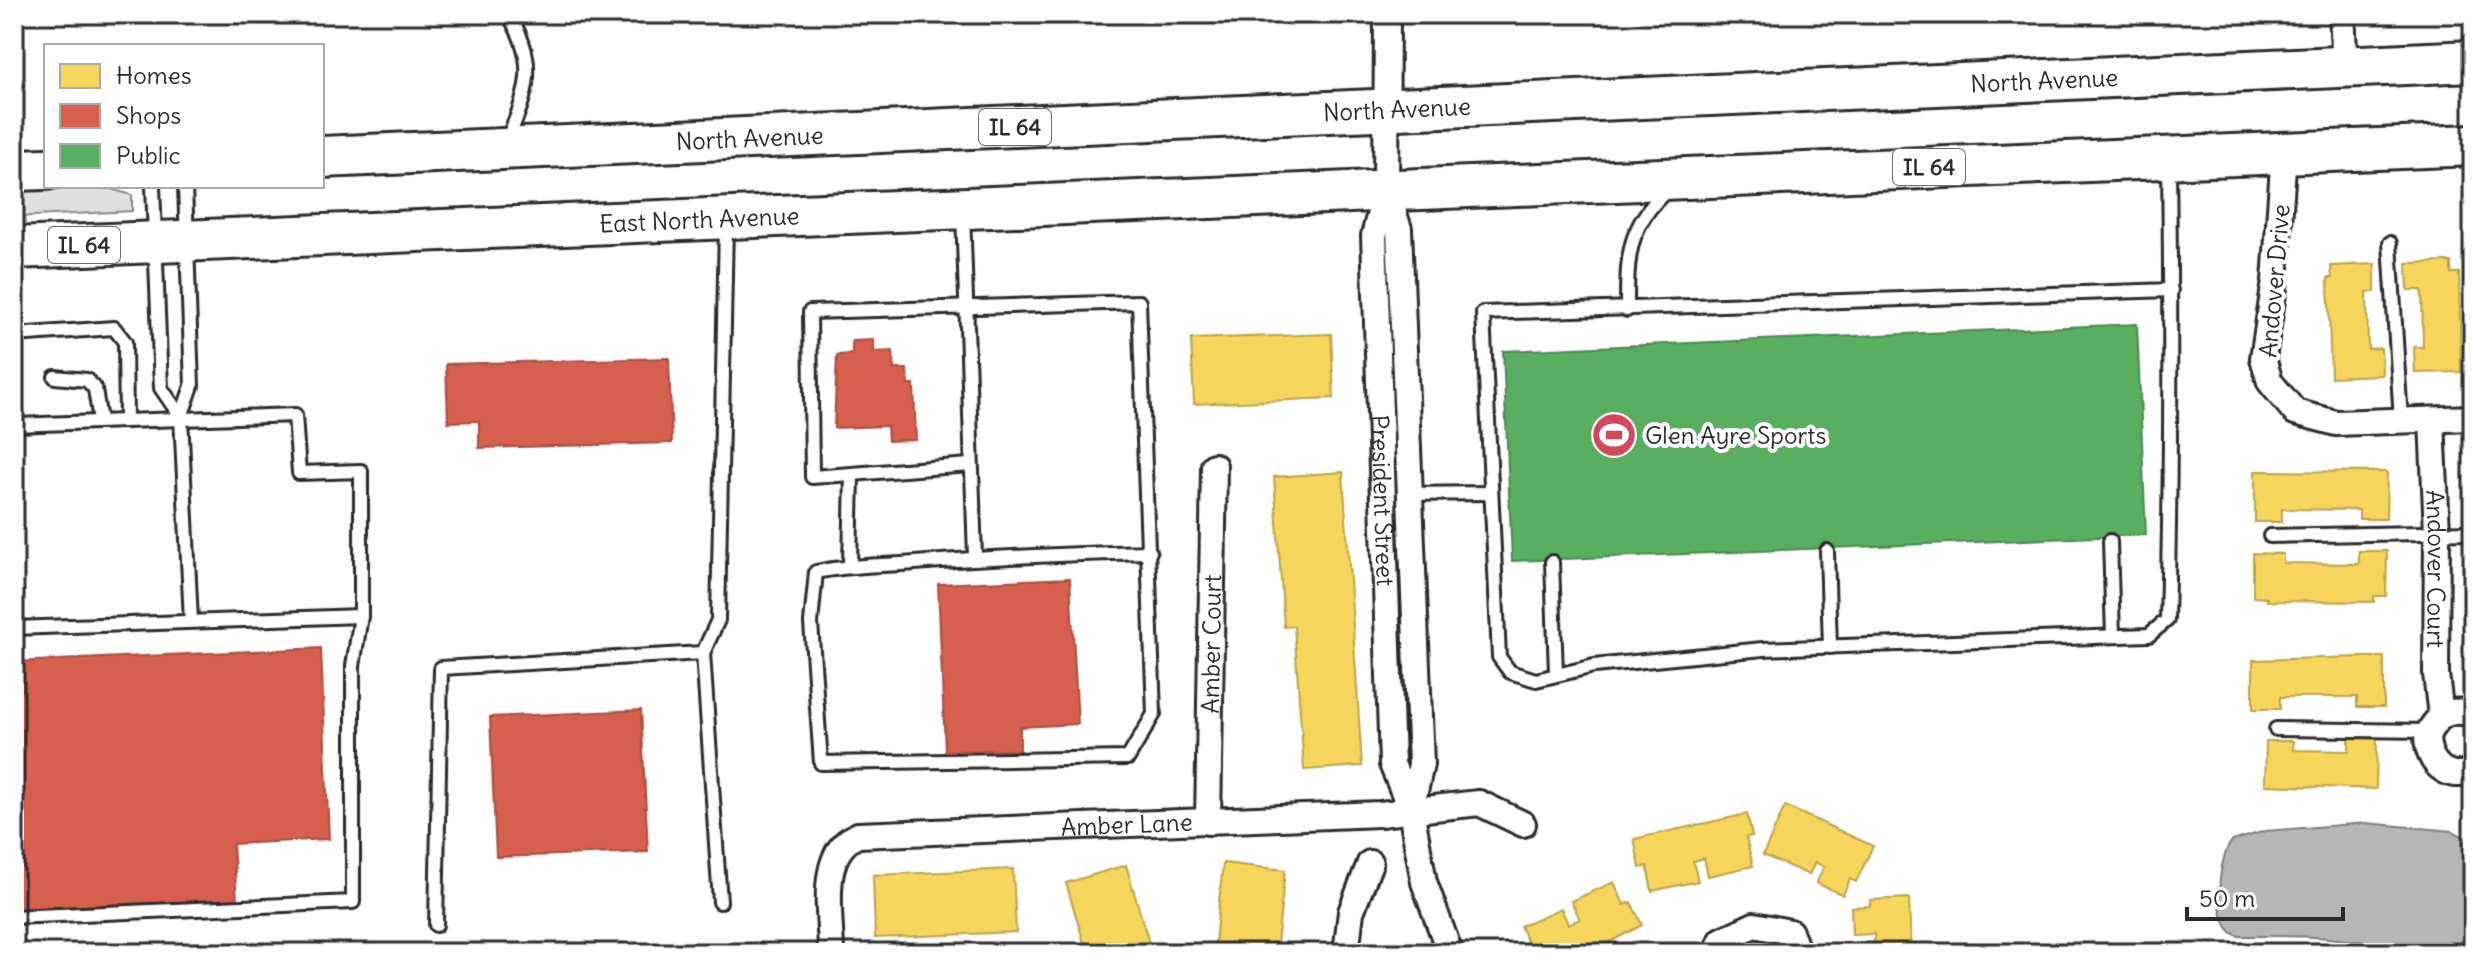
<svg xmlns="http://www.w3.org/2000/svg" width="2487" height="967" viewBox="0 0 2487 967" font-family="Delius,sans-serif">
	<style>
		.green { fill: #e0e0e0; stroke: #868686; stroke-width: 2 }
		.water { fill: #b6b6b6; stroke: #7e7e7e; stroke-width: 2 }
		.homes { fill: #f6d55c; stroke: #b9a24d; stroke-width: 2 }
		.shops { fill: #d6604d; stroke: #a35043; stroke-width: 2 }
		.public { fill: #5aae61; stroke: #4c8751; stroke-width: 2 }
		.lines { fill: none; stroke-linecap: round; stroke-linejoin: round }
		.lane-casing { stroke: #2b2b2b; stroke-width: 18 }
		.street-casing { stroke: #2b2b2b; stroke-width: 30 }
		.primary-casing { stroke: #2b2b2b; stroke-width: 46 }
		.lane { stroke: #fff; stroke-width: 12 }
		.street { stroke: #fff; stroke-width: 24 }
		.primary { stroke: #fff; stroke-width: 40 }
		.labels { text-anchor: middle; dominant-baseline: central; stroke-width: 8; stroke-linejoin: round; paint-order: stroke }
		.shield { fill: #fff; stroke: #6b6b6b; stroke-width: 2 }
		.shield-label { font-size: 22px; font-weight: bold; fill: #2b2b2b }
		.street-label { font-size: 24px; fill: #2b2b2b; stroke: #fff }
		.poi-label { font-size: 24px; fill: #2b2b2b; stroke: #fff; text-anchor: start }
	</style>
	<rect width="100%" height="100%" fill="#fff"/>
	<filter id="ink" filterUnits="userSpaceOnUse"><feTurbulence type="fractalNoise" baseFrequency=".0125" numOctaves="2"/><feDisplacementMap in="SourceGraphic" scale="16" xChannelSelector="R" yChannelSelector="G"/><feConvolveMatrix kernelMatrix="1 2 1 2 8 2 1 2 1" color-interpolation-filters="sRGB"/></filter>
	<g filter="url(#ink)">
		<polygon class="green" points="77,188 111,189 132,195 132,211 14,217 14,192"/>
		<path class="water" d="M2366,823l87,8 20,11v101c-47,8 -88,1 -135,-4 -33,-4 -66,-3 -99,-3 -28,-6 -22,-78 -7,-95l33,-10z"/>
		<g class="homes">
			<polygon points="2451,262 2451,273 2459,273 2461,372 2415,373 2414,347 2423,347 2422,290 2408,290 2407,263"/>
			<polygon points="2375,264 2375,292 2367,292 2368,349 2381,348 2382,375 2331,377 2328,278 2332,278 2331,266"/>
			<polygon points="1331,334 1334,398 1194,404 1191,339"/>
			<polygon points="2255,471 2387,472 2386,519 2359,519 2359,510 2282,509 2282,522 2255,522"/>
			<polygon points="1343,472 1362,766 1304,770 1294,626 1284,627 1274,477"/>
			<polygon points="2359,551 2387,551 2386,596 2374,596 2374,602 2267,601 2267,598 2253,597 2253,553 2283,554 2283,563 2359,564"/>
			<polygon points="2362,657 2384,657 2384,707 2357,707 2357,697 2280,697 2280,709 2253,709 2253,660"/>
			<polygon points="2349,738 2377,739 2376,789 2265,785 2266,741 2293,741 2293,750 2349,751"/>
			<polygon points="1785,806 1873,846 1856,882 1850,879 1843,895 1816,883 1824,867 1815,862 1809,875 1763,855"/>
			<polygon points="1747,814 1752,836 1746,837 1753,866 1708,876 1704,858 1693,861 1698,881 1652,891 1647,866 1640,868 1634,839"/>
			<polygon points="1223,863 1285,870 1276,953 1214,953"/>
			<polygon points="1126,865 1152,953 1087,953 1066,883"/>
			<polygon points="1013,869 1016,932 875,938 873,875"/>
			<polygon points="1614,882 1624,905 1631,902 1642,925 1589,953 1526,953 1531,950 1520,926 1561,908 1568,924 1580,919 1571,901"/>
			<polygon points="1909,898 1911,953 1854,953 1854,947 1874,946 1874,934 1852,935 1851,907 1870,906 1870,900"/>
		</g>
		<g class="shops">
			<polygon points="874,340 874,352 893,351 894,369 907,369 908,385 914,385 916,440 888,441 887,426 834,428 837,355 852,354 852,341"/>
			<polygon points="669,358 672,443 479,448 479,421 448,422 446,364"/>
			<polygon points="1070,578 1078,724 1020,727 1020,750 945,751 938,584"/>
			<polygon points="321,648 329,839 233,844 237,900 14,910 14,662"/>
			<polygon points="641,710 648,852 496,857 490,717"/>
		</g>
		<polygon class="public" points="2137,324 2146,535 1512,561 1503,351"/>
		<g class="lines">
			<g class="lane-casing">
				<g id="lane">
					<path d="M506,143c21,-50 34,-80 2,-129"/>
					<path d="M2169,164c2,152 2,304 -2,456l-18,15 -386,14 -169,17 -58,14 -26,-8 -11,-15 -16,-344 688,-23"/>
					<polyline points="153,186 161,388 181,417"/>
					<polyline points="185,186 192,386 181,417 191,621"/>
					<polyline points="963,212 975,557"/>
					<polyline points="2390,243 2401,421"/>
					<path d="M1627,310c0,-53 0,-83 40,-120"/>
					<polyline points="14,335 114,328 125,342 126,420"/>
					<polyline points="55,377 87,380 95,389 100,421"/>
					<polyline points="14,425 295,415 299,473 361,471 361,616 353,666 353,902 14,917"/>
					<path d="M970,465l-158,12 -2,-165 329,-10 15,412 -26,44 -307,5 -10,-140 5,-51c34,-7 65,-6 99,-9 78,-6 156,-9 235,-11"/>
					<polyline points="1406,494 1490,493"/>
					<polyline points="2270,536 2473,532"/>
					<polyline points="2110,541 2113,636"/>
					<polyline points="1827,551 1830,647"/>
					<polyline points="1552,562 1556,673"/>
					<polyline points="850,565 852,474"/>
					<polyline points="14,628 361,616"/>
					<polyline points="2276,729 2429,731"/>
					<polyline points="720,902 703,653 718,620 726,225"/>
					<polyline points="436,925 441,668 703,653"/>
				</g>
			</g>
			<g class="street-casing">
				<g id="street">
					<path id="s1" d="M1387,14l-1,175 -12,47 18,528 19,46 13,72 26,71"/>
					<polyline points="2342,14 2345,67"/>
					<polyline points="2284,152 2275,281 2263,358 2270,382 2295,412 2336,423 2473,418"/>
					<polyline points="1386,189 1399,229 1421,764 1411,810"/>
					<path id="s2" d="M2432,421l5,111 -1,142 5,42"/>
					<path d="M2473,715c-22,-9 -37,1 -46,21 0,26 19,46 46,35"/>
					<path id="s3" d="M1208,822l6,-356"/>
					<path id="s4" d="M831,953c0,-38 -14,-101 27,-118l522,-21 99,-11 44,21"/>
					<polyline points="1346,953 1351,912 1370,863"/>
					<polyline points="1716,953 1722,940 1754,925 1790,932 1798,953"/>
				</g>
			</g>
			<g class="primary-casing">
				<g id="primary">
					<path id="s5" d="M322,157l2151,-96"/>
					<polyline points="14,170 46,169"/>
					<path id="s6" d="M14,248l2459,-103"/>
				</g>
			</g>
			<use href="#lane" class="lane"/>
			<use href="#street" class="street"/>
			<use href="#primary" class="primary"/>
		</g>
	</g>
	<defs>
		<g id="stadium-disc" transform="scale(2.3)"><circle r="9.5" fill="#d1495b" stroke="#fff"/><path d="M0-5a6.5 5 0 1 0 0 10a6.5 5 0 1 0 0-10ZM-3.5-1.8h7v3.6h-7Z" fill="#fff"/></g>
	</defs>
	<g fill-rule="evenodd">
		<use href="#stadium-disc" x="1614" y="435"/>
	</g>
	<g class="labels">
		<g class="shield">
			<rect x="979" y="109" width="72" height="36" rx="6"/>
			<rect x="1893" y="149" width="72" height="36" rx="6"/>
			<rect x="48" y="227" width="72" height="36" rx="6"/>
		</g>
		<g class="shield-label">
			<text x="1015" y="127">IL 64</text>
			<text x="1929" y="167">IL 64</text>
			<text x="84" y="245">IL 64</text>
		</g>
		<g class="street-label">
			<text stroke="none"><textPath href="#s5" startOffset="1724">North Avenue</textPath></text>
			<text stroke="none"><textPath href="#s5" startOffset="1076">North Avenue</textPath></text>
			<text stroke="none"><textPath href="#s5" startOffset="428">North Avenue</textPath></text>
			<text stroke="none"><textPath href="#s6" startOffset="686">East North Avenue</textPath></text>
			<text transform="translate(2274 281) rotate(-85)">Andover Drive</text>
			<text stroke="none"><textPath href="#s1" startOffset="488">President Street</textPath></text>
			<text stroke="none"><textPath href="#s2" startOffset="148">Andover Court</textPath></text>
			<text stroke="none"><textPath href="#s3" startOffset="178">Amber Court</textPath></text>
			<text stroke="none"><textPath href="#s4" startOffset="398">Amber Lane</textPath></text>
		</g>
		<g class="poi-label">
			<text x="1645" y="435">Glen Ayre Sports</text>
		</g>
	</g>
	<rect width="2487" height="967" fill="none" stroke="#fff" stroke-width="48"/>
	<rect x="24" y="24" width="2439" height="919" fill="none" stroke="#2b2b2b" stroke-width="3" filter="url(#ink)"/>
	<rect x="44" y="44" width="280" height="144" fill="#ffffff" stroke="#aaaaaa" stroke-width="2"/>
	<rect x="60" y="64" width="40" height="24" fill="#f6d55c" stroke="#aaaaaa" stroke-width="2"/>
	<text x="116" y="84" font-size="24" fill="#2b2b2b">Homes</text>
	<rect x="60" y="104" width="40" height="24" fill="#d6604d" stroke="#aaaaaa" stroke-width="2"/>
	<text x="116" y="124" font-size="24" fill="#2b2b2b">Shops</text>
	<rect x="60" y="144" width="40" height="24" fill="#5aae61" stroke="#aaaaaa" stroke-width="2"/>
	<text x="116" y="164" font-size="24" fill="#2b2b2b">Public</text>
	<path d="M2187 907v12h156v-12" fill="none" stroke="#2b2b2b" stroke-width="4"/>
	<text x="2199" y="907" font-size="24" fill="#2b2b2b" stroke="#ffffff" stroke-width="6" paint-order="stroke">50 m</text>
</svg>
